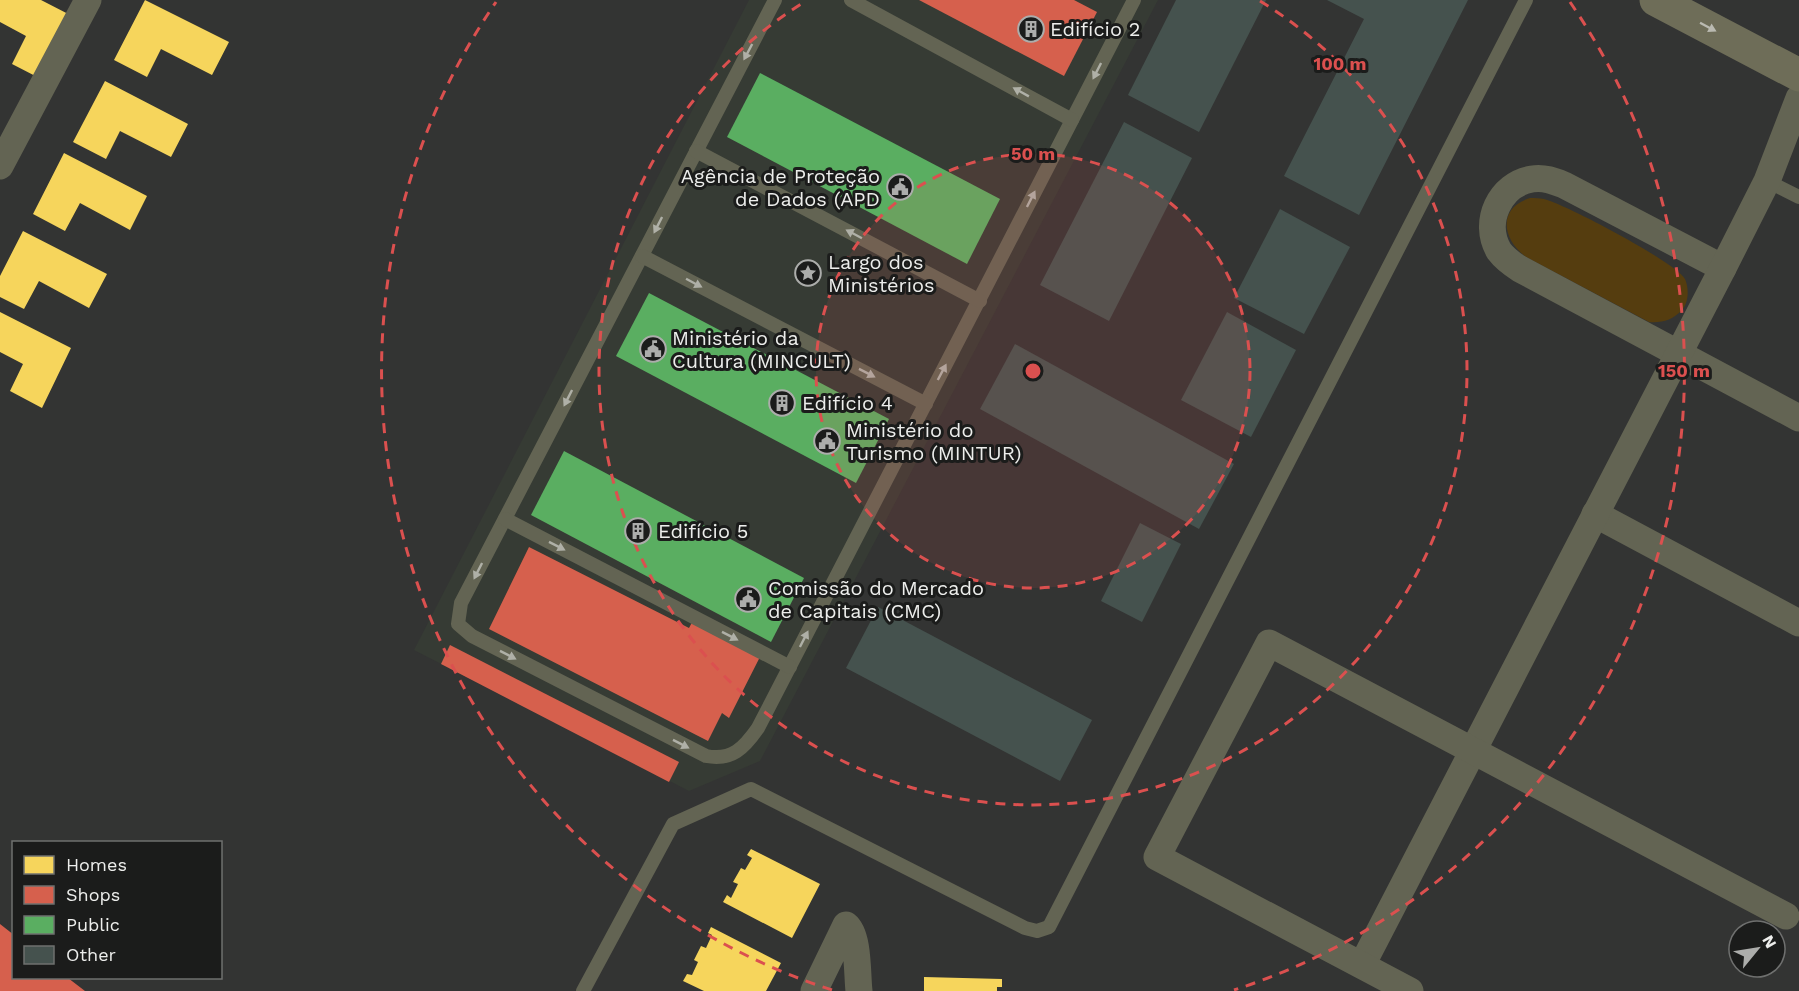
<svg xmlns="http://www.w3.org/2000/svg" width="1799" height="991" viewBox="0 0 1799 991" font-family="'Work Sans',sans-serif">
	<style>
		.built { fill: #363b34 }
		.green { fill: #553d0f }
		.homes { fill: #f6d55c }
		.shops { fill: #d6604d }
		.public { fill: #5aae61 }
		.building { fill: #45524e }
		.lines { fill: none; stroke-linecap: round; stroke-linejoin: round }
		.lane { stroke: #636453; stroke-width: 14 }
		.street { stroke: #636453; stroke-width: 27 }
		.secondary { stroke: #6e6d58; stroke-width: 33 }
		.oneway { fill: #babab1 }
		.oneway2 { fill: #afb0a7 }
		.ring { fill: none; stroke: #db504f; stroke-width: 3; stroke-dasharray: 10 8 }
		.labels { text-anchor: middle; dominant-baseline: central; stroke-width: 6; stroke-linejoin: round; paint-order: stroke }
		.poi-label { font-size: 20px; fill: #edeeec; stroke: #1b1c1b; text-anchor: start }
		.centre { fill: #db504f; stroke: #1b1c1b; stroke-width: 3 }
		.ring-label { font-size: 18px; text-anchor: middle; font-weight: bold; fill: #db504f; stroke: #1b1c1b; stroke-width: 6; stroke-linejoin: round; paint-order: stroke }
	</style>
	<rect width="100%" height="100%" fill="#333433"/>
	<polygon class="built" points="749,0 1158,0 760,761 689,791 414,650"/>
	<path class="green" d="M1530,198c5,0 10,0 14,1 21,5 133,64 141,80 4,9 4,23 -3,31 -9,10 -20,13 -33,12l-123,-65c-24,-18 -29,-49 4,-59z"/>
	<g class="homes">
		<polygon points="0,0 41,0 76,18 45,81 12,64 26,36 0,22"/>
		<polygon points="145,0 229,42 212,75 161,49 147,77 114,60"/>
		<polygon points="105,81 188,124 171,157 120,131 106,159 73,142"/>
		<polygon points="64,153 147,196 130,230 80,203 65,231 33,214"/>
		<polygon points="23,231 107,274 89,308 39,281 24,309 0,297 0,276"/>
		<polygon points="0,312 71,348 42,408 10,391 23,364 0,352"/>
		<polygon points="751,849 820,884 792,938 723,902 727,895 731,898 738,884 733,882 741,868 745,870 752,858 747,855"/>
		<polygon points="711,927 781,963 766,991 704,991 683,981 687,974 692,975 698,962 694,960 701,946 706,948 712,935 708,933"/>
		<polygon points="924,977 1002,979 1002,987 997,987 997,991 924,991"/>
	</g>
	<g class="shops">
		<polygon points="919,0 1074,0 1097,12 1064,76"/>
		<polygon points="529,547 689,628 696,615 764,649 729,718 722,713 708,741 489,629"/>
		<polygon points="450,645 679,762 669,782 441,664"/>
		<polygon points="0,924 14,935 14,978 68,978 85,991 0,991"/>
	</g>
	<g class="public">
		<polygon points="760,73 1000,199 967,264 727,137"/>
		<polygon points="649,293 889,419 856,483 616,356"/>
		<polygon points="564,451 804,578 771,642 531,515"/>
	</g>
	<g class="building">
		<polygon points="1176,0 1266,0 1199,132 1128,95"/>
		<polygon points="1327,0 1468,0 1359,215 1284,176 1364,19"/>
		<polygon points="1124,122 1192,158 1109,321 1040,285"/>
		<polygon points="1280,209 1350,247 1304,334 1234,298"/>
		<polygon points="1227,312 1296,350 1251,437 1181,400"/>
		<polygon points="1015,344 1234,464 1199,529 980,409"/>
		<polygon points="1140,523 1181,544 1142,622 1101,601"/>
		<polygon points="878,607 1092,720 1060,781 846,668"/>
	</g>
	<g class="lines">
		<g class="lane">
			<path d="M775,0l-314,603 -3,21 14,12 234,120c26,5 38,-8 52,-28l376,-728"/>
			<polyline points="851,0 1072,120"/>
			<polyline points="696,151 980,301"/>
			<polyline points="1767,181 1799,197"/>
			<polyline points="642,256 926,404"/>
			<polyline points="505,519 790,667"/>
			<polyline points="583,991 673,824 751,789 1025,928 1037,931 1049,927 1526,0"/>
		</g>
		<g class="street">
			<polyline points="0,166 88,0"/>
			<path d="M1723,268l-159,-83c-10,-4 -20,-8 -32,-6 -32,5 -50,43 -33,72 6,8 13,13 21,18l279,149"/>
			<polyline points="1595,514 1799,623"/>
			<polyline points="1362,965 1723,268 1767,181 1799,98"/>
			<path d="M814,991l32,-66c13,10 11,50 13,66"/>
			<polyline points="1410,991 1157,857 1269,643 1786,916"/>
		</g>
		<polyline class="secondary" points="1656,0 1799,75"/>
	</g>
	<defs><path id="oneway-solid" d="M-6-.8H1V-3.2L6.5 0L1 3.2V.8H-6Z" transform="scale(1.5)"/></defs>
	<use class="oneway" href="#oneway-solid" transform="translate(1708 27) rotate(28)"/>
	<g class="oneway2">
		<use href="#oneway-solid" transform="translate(748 52) rotate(118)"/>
		<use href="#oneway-solid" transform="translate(1097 71) rotate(117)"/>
		<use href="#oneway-solid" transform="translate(1021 92) rotate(-151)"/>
		<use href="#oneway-solid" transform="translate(1031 199) rotate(-63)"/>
		<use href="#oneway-solid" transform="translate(658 225) rotate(117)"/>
		<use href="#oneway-solid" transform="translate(854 234) rotate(-152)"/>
		<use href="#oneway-solid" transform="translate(694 283) rotate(28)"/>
		<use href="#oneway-solid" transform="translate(942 372) rotate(-62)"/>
		<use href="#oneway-solid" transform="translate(867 373) rotate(27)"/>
		<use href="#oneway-solid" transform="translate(568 398) rotate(117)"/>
		<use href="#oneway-solid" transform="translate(557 546) rotate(27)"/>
		<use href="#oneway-solid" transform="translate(478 571) rotate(117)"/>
		<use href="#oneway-solid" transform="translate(730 636) rotate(27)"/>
		<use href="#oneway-solid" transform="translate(804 639) rotate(-63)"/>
		<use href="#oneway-solid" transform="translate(508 655) rotate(27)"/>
		<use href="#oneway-solid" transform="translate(681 744) rotate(27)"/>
	</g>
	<circle cx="1033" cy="371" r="217" fill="#db504f" fill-opacity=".12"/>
	<g class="ring">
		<circle cx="1033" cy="371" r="217"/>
		<path d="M1260 1A434 434 0 1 1 806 1"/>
		<path d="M832 990A651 651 0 0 1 496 2M1570 2A651 651 0 0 1 1234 990"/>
	</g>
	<defs>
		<g id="building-ring" transform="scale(1.35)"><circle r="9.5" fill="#1b1c1b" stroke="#acadab" stroke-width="1.5"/><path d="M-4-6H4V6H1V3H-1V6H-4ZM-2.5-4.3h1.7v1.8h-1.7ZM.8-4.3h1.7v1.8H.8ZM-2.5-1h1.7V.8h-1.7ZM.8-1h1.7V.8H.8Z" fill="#acadab"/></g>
		<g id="civic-ring" transform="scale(1.35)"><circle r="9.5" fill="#1b1c1b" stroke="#acadab" stroke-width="1.5"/><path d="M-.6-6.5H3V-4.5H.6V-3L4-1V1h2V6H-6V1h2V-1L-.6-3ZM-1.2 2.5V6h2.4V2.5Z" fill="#acadab"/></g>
		<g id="sight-ring" transform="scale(1.35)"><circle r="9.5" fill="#1b1c1b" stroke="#acadab" stroke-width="1.5"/><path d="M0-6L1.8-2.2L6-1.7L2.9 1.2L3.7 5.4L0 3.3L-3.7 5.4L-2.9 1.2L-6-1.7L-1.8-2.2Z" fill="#acadab"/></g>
	</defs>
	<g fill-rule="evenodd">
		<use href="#building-ring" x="1031" y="29"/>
		<use href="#civic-ring" x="900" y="187"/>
		<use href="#sight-ring" x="808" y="273"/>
		<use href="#civic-ring" x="653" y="349"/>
		<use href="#building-ring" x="782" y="403"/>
		<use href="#civic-ring" x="827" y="441"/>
		<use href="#building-ring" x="638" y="531"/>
		<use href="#civic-ring" x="748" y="599"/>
	</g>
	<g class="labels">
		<g class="poi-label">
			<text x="1050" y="29">Edifício 2</text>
			<text x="880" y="176" text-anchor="end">Agência de Proteção<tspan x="880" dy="23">de Dados (APD</tspan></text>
			<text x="828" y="262">Largo dos<tspan x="828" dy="23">Ministérios</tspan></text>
			<text x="672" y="338">Ministério da<tspan x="672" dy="23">Cultura (MINCULT)</tspan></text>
			<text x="802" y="403">Edifício 4</text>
			<text x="846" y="430">Ministério do<tspan x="846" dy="23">Turismo (MINTUR)</tspan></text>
			<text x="658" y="531">Edifício 5</text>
			<text x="768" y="588">Comissão do Mercado<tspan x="768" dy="23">de Capitais (CMC)</tspan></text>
		</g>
	</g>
	<circle cx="1033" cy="371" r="9" class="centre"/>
	<g class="ring-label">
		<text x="1340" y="70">100 m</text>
		<text x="1033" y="160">50 m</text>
		<text x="1684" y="377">150 m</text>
	</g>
	<rect x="12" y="841" width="210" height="138" fill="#1b1c1b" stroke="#6f706f" stroke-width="1.5"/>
	<rect x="24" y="856" width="30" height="18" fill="#f6d55c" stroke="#6f706f" stroke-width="1.5"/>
	<text x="66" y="871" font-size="18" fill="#edeeec">Homes</text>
	<rect x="24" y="886" width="30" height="18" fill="#d6604d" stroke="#6f706f" stroke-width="1.5"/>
	<text x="66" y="901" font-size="18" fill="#edeeec">Shops</text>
	<rect x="24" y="916" width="30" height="18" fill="#5aae61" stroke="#6f706f" stroke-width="1.5"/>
	<text x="66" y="931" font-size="18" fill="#edeeec">Public</text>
	<rect x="24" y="946" width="30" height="18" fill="#45524e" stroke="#6f706f" stroke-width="1.5"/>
	<text x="66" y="961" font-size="18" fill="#edeeec">Other</text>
	<g transform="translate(1757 949) rotate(60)"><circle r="28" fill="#1b1c1b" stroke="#6f706f" stroke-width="1.5"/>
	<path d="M0-4.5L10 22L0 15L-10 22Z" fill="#acadab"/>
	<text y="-9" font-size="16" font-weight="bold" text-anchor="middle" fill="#edeeec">N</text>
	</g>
</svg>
